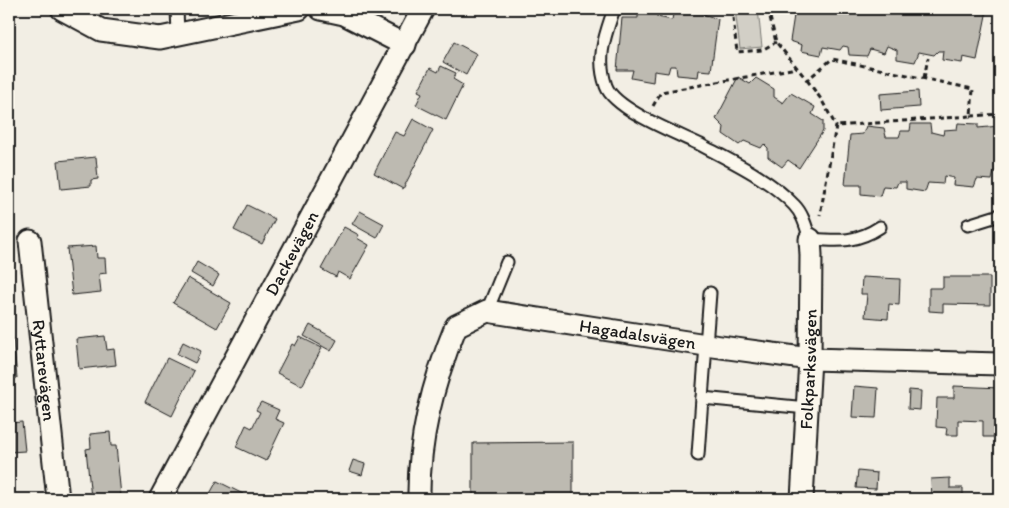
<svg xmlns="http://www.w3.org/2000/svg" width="1009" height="508" viewBox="0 0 1009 508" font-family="Itim,sans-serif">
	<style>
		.green { fill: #d2cfc6; stroke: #777671 }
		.building { fill: #bdbab1; stroke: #1c1c1c }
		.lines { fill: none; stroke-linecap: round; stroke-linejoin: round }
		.lane-casing { stroke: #1c1c1c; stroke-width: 15 }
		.street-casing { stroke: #1c1c1c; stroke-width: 25 }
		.path { stroke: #1c1c1c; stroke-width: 3; stroke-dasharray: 5 4; stroke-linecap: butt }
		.lane { stroke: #fbf7ec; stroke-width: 11 }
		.street { stroke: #fbf7ec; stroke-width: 21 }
		.labels { text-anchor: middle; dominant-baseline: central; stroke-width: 4.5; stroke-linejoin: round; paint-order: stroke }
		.street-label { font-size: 18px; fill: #1c1c1c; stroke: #fbf7ec }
	</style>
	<rect width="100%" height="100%" fill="#f2eee4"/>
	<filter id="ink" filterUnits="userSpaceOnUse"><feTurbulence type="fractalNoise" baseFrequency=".02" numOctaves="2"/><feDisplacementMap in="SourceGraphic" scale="10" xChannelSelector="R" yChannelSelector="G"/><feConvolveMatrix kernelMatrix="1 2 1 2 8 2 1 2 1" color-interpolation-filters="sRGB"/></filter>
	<g filter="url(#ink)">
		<polygon class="green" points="735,9 758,9 762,47 740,49"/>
		<g class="building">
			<polygon points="682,9 703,10 703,14 718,19 711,71 699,70 698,77 677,75 676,66 670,66 668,73 654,71 653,82 631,78 633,70 617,70 622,18 638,18 638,12 658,12 657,17 672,20 673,14 682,13"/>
			<polygon points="795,9 983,9 987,10 977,60 963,57 962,63 942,60 943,51 938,51 934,55 919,52 915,62 897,59 897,50 887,46 884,53 870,49 867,56 849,55 848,47 843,46 840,50 823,47 821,55 801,51 802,45 790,41"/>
			<polygon points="454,42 477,54 466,75 443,62"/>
			<polygon points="441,66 456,73 453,79 463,85 446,120 416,105 422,93 418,91 430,68 438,72"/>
			<polygon points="738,77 750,84 756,78 774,89 774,97 783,103 791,93 815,107 812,114 823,121 823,131 799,168 788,160 782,167 768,157 768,148 764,144 761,148 744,141 739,145 723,134 724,127 716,119"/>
			<polygon points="918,91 919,107 881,110 880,94"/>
			<polygon points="413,119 433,130 403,189 374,173 395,132 404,136"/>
			<polygon points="958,123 978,124 978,128 1000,126 1000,173 994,172 992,180 977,179 974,187 953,185 954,178 944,176 943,184 928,183 925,192 906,189 906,182 898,182 896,187 883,186 880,196 861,194 861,185 845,185 850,135 863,134 866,126 884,128 886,137 899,137 901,131 910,131 911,124 930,124 931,132 943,135 944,130 957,129"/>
			<polygon points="96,157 98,179 91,180 91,186 61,189 58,161"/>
			<polygon points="247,205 275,219 262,244 234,230"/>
			<polygon points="360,211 384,224 377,238 352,224"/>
			<polygon points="344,227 359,235 357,238 369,245 350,279 338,272 336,277 321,269"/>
			<polygon points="96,246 97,258 105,258 106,273 99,274 101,292 72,295 67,248"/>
			<polygon points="197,262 219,275 213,286 191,273"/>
			<polygon points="862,277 900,279 899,305 889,304 888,319 865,317 867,294 861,294"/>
			<polygon points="943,277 990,277 990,305 943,304 943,312 929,311 929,288 943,288"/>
			<polygon points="188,278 231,303 217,328 173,303"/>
			<polygon points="310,325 337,340 331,351 304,336"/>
			<polygon points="105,336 107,350 114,349 116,365 79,369 76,339"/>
			<polygon points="13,337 17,378 9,379 9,338"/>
			<polygon points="300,337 322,348 302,386 277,373 292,344 295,346"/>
			<polygon points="183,342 201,351 195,363 177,354"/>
			<polygon points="167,358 194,371 172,416 145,402"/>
			<polygon points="854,386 878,388 876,418 852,417"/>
			<polygon points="954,386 1000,388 1000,437 983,437 983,421 958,420 958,435 946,435 947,428 936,427 937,398 954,398"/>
			<polygon points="909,390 921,391 920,410 908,409"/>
			<polygon points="261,402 279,410 275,419 284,423 266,461 236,447 246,425 252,428 260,412 256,410"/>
			<polygon points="22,422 25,451 10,452 12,476 9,477 9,423"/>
			<polygon points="110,432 111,446 116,446 121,496 91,498 86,449 91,448 90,434"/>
			<polygon points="573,442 573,499 473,499 473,443"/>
			<polygon points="353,460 365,464 362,475 349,471"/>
			<polygon points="858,471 877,473 876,489 856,488"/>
			<polygon points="950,478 950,488 963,488 963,499 932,499 931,479"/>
			<polygon points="217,481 243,494 241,499 207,499"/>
		</g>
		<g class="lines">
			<g class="lane-casing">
				<g id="lane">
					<polyline points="177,9 178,34"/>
					<path d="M614,9c-9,27 -18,48 -8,77 9,24 72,48 95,59 30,16 70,35 93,60 9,9 12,22 16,34 28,2 46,4 70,-12"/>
					<polyline points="968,225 1000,215"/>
					<polyline points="487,311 507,262"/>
					<polyline points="702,398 710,293"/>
					<polyline points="698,455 702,398 807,408"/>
				</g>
			</g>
			<g class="street-casing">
				<g id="street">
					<polyline points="62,9 101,30 160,38 299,9"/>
					<polyline points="321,9 344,14 405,45"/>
					<path id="s1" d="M30,241l28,258"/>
					<path id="s2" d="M160,499l263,-490"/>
					<path id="s3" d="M419,499c-1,-60 14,-117 37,-173l31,-15 219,34 104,14 190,5"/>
					<path id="s4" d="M802,499l8,-140 1,-104 -1,-16"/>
				</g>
			</g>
			<g class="path">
				<polyline points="732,9 737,52 762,50 776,42"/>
				<polyline points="768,9 776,42 807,80 832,59 973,89 971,116 836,126"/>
				<polyline points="924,78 928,58"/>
				<polyline points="807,80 821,99 836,126 820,215"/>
				<polyline points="653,106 661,92 791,69 796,67"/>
				<polyline points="971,116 1000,114"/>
			</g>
			<use href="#lane" class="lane"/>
			<use href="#street" class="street"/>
		</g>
	</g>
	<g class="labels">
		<g class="street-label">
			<text stroke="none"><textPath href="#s2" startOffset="279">Dackevägen</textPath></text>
			<text stroke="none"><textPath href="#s3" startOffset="365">Hagadalsvägen</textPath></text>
			<text stroke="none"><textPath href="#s4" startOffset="130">Folkparksvägen</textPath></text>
			<text stroke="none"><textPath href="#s1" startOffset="130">Ryttarevägen</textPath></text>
		</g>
	</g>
	<rect width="1009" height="508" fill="none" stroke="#fbf7ec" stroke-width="30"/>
	<rect x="15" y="15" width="979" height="478" fill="none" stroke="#1c1c1c" stroke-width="2" filter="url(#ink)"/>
</svg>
